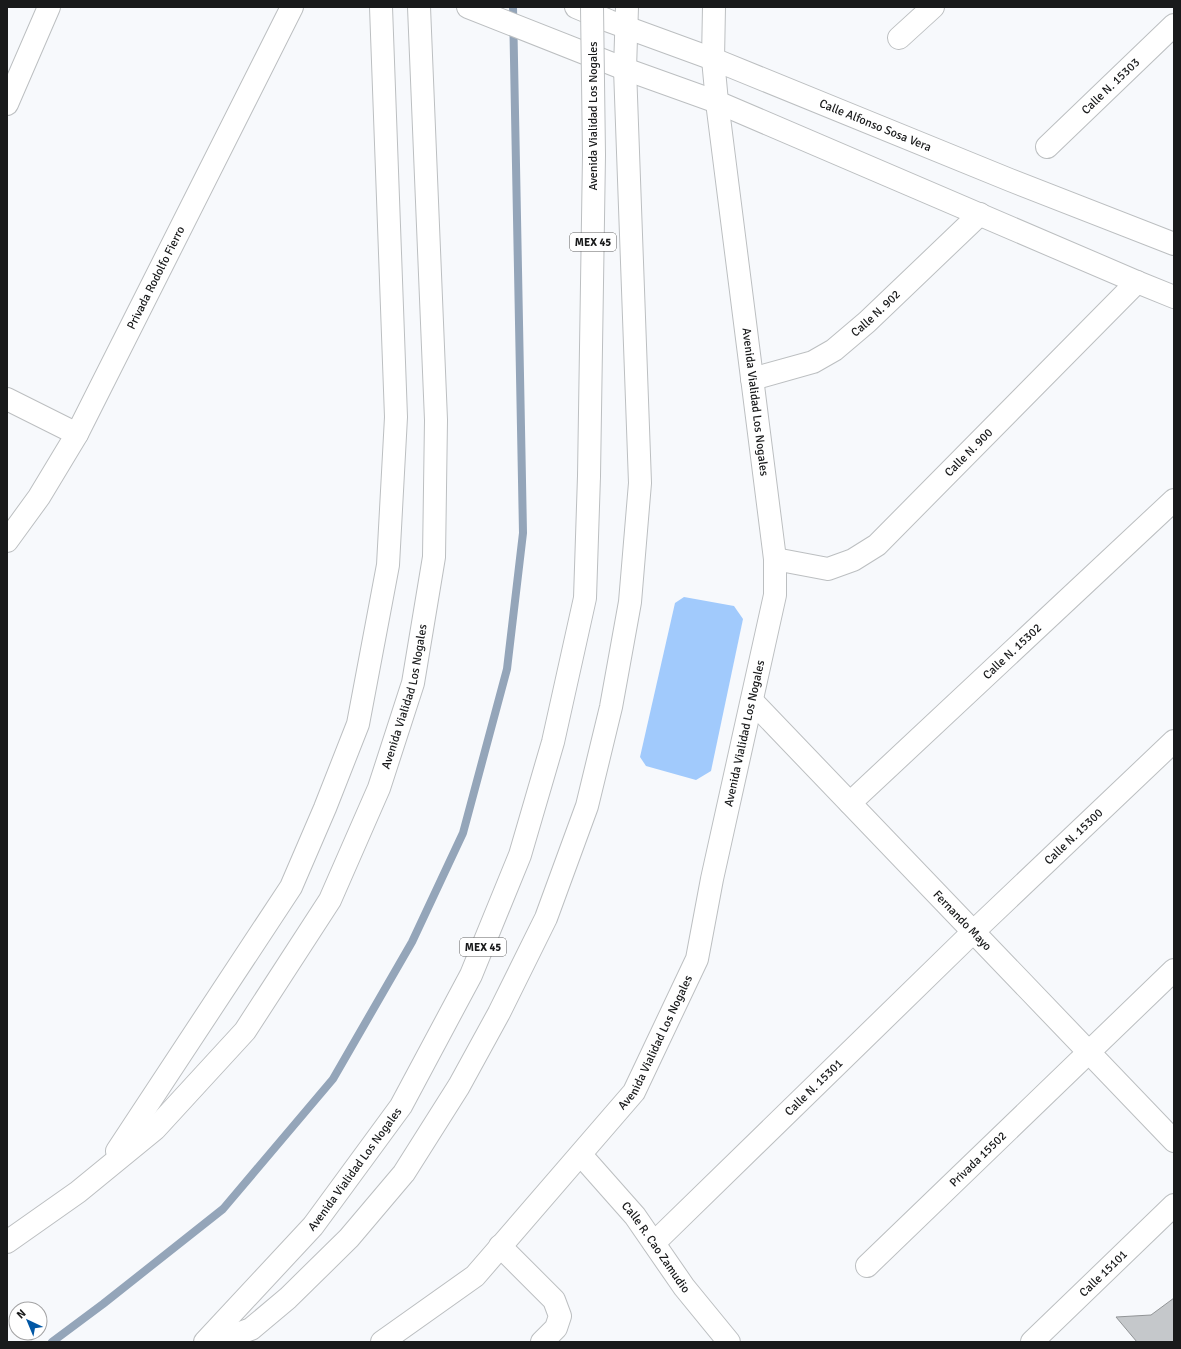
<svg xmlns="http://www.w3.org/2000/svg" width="1181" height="1349" viewBox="0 0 1181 1349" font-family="Signika,sans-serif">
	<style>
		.green { fill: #a1cafc }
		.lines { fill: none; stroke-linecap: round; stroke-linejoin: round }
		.stream { stroke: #94a5b9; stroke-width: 8 }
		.building { fill: #c5c8cb; stroke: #929597 }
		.minor-casing { stroke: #bcbfc1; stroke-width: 24 }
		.secondary-casing { stroke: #bcbfc1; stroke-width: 24 }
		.trunk-casing { stroke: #bcbfc1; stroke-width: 24 }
		.minor { stroke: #fff; stroke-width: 22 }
		.secondary { stroke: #fff; stroke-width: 22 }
		.trunk { stroke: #fff; stroke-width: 22 }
		.trunk-bridge-casing { stroke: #bcbfc1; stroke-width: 24; stroke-linecap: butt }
		.trunk-bridge { stroke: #fff; stroke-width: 22 }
		.labels { text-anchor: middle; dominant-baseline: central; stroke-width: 3; stroke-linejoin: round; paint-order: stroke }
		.shield { fill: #fff; stroke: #5e5f5f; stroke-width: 1 }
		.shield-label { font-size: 11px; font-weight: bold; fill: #191a1b }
		.street-label { font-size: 12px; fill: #191a1b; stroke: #fff }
	</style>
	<rect width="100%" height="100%" fill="#f7f9fc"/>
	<polygon class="green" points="684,597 734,606 743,619 711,771 696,780 646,766 640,757 675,603"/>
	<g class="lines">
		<polyline class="stream" points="52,1342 103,1304 223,1209 333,1079 412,942 463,833 507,669 523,533 513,7"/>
	</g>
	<polygon class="building" points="1174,1298 1174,1342 1137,1342 1116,1317 1151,1315"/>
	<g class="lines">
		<g class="minor-casing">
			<g id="minor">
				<polyline points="899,38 933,7"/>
				<polyline points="7,104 49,7"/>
				<path id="s1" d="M1047,147l127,-122"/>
				<path id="s2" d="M752,379l61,-17 21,-12 33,-28 113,-108"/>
				<polyline points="7,399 77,434"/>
				<path id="s3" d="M7,541l32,-44 38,-63 215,-427"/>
				<path id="s4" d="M775,559l53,10 25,-9 24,-15 260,-263"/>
				<path id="s5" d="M752,701l422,440"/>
				<path id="s6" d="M850,803l324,-303"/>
				<path id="s7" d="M581,1155l54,61 49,71 45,55"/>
				<path id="s8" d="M654,1243l319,-311 201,-191"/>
				<polyline points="500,1246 554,1300 560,1316 556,1328 542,1342"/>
				<path id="s9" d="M867,1266l307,-296"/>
				<path id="s10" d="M382,1342l93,-66 159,-184 63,-133 15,-80 63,-284v-36l-58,-457 -4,-43 1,-52"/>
				<path id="s11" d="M1032,1342l142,-137"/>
			</g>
		</g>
		<g class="secondary-casing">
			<g id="secondary">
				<polyline points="468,7 625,69 717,102 1137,282 1174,297"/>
				<path id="s12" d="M576,7l33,14 104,38 297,121 164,64"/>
			</g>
		</g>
		<g class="trunk-casing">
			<g id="trunk">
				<polyline points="117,1151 291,887 325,808 358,724 388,565 396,417 381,7"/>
				<path id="s13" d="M7,1242l71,-50 77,-63 90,-98 85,-131 49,-112 34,-105 21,-126 2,-137 -17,-413"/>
				<path id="s14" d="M205,1342l108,-116 88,-120 70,-131 49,-120 33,-113 32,-144 4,-122"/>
				<polyline points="215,1342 251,1329 288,1298 349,1238 404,1173 459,1086 499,1013 546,918 587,806 611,707 630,602 640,483 625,69 627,7"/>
			</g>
		</g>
		<use href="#minor" class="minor"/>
		<use href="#secondary" class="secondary"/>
		<use href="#trunk" class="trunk"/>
		<g class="trunk-bridge-casing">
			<polyline id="trunk-bridge" points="589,476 594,155 592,7"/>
		</g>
		<use href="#trunk-bridge" class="trunk-bridge"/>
	</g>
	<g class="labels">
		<g class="shield">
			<rect x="570" y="233" width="46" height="18" rx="3"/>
			<rect x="460" y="938" width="46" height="18" rx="3"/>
		</g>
		<g class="shield-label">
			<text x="593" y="242">MEX 45</text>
			<text x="483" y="947">MEX 45</text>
		</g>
		<g class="street-label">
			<text stroke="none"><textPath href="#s1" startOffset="88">Calle N. 15303</textPath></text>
			<text transform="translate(593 116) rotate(-90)">Avenida Vialidad Los Nogales</text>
			<text stroke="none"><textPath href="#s12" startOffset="322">Calle Alfonso Sosa Vera</textPath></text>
			<text stroke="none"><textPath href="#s3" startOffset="303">Privada Rodolfo Fierro</textPath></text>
			<text stroke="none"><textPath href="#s2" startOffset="143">Calle N. 902</textPath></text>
			<text transform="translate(755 402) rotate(83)">Avenida Vialidad Los Nogales</text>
			<text stroke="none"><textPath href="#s4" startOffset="239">Calle N. 900</textPath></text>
			<text stroke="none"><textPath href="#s6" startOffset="222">Calle N. 15302</textPath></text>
			<text stroke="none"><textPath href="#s13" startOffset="693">Avenida Vialidad Los Nogales</textPath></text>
			<text stroke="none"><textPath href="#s10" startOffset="735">Avenida Vialidad Los Nogales</textPath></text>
			<text stroke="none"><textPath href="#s8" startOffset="584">Calle N. 15300</textPath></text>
			<text stroke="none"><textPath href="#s5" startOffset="304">Fernando Mayo</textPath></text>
			<text stroke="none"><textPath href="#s10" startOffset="411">Avenida Vialidad Los Nogales</textPath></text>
			<text stroke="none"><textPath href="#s8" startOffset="223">Calle N. 15301</textPath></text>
			<text stroke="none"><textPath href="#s9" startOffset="154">Privada 15502</textPath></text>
			<text stroke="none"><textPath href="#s14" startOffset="229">Avenida Vialidad Los Nogales</textPath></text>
			<text stroke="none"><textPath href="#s7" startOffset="119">Calle R. Cao Zamudio</textPath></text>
			<text stroke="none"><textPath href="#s11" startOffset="99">Calle 15101</textPath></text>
		</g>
	</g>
	<rect width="1181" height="1349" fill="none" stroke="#191a1b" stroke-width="16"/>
	<g transform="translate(28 1321) rotate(316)"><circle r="19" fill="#ffffff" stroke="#a3a3a4"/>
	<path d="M0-3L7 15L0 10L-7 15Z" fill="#0157a5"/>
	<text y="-6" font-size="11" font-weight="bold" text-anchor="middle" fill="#191a1b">N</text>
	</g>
</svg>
